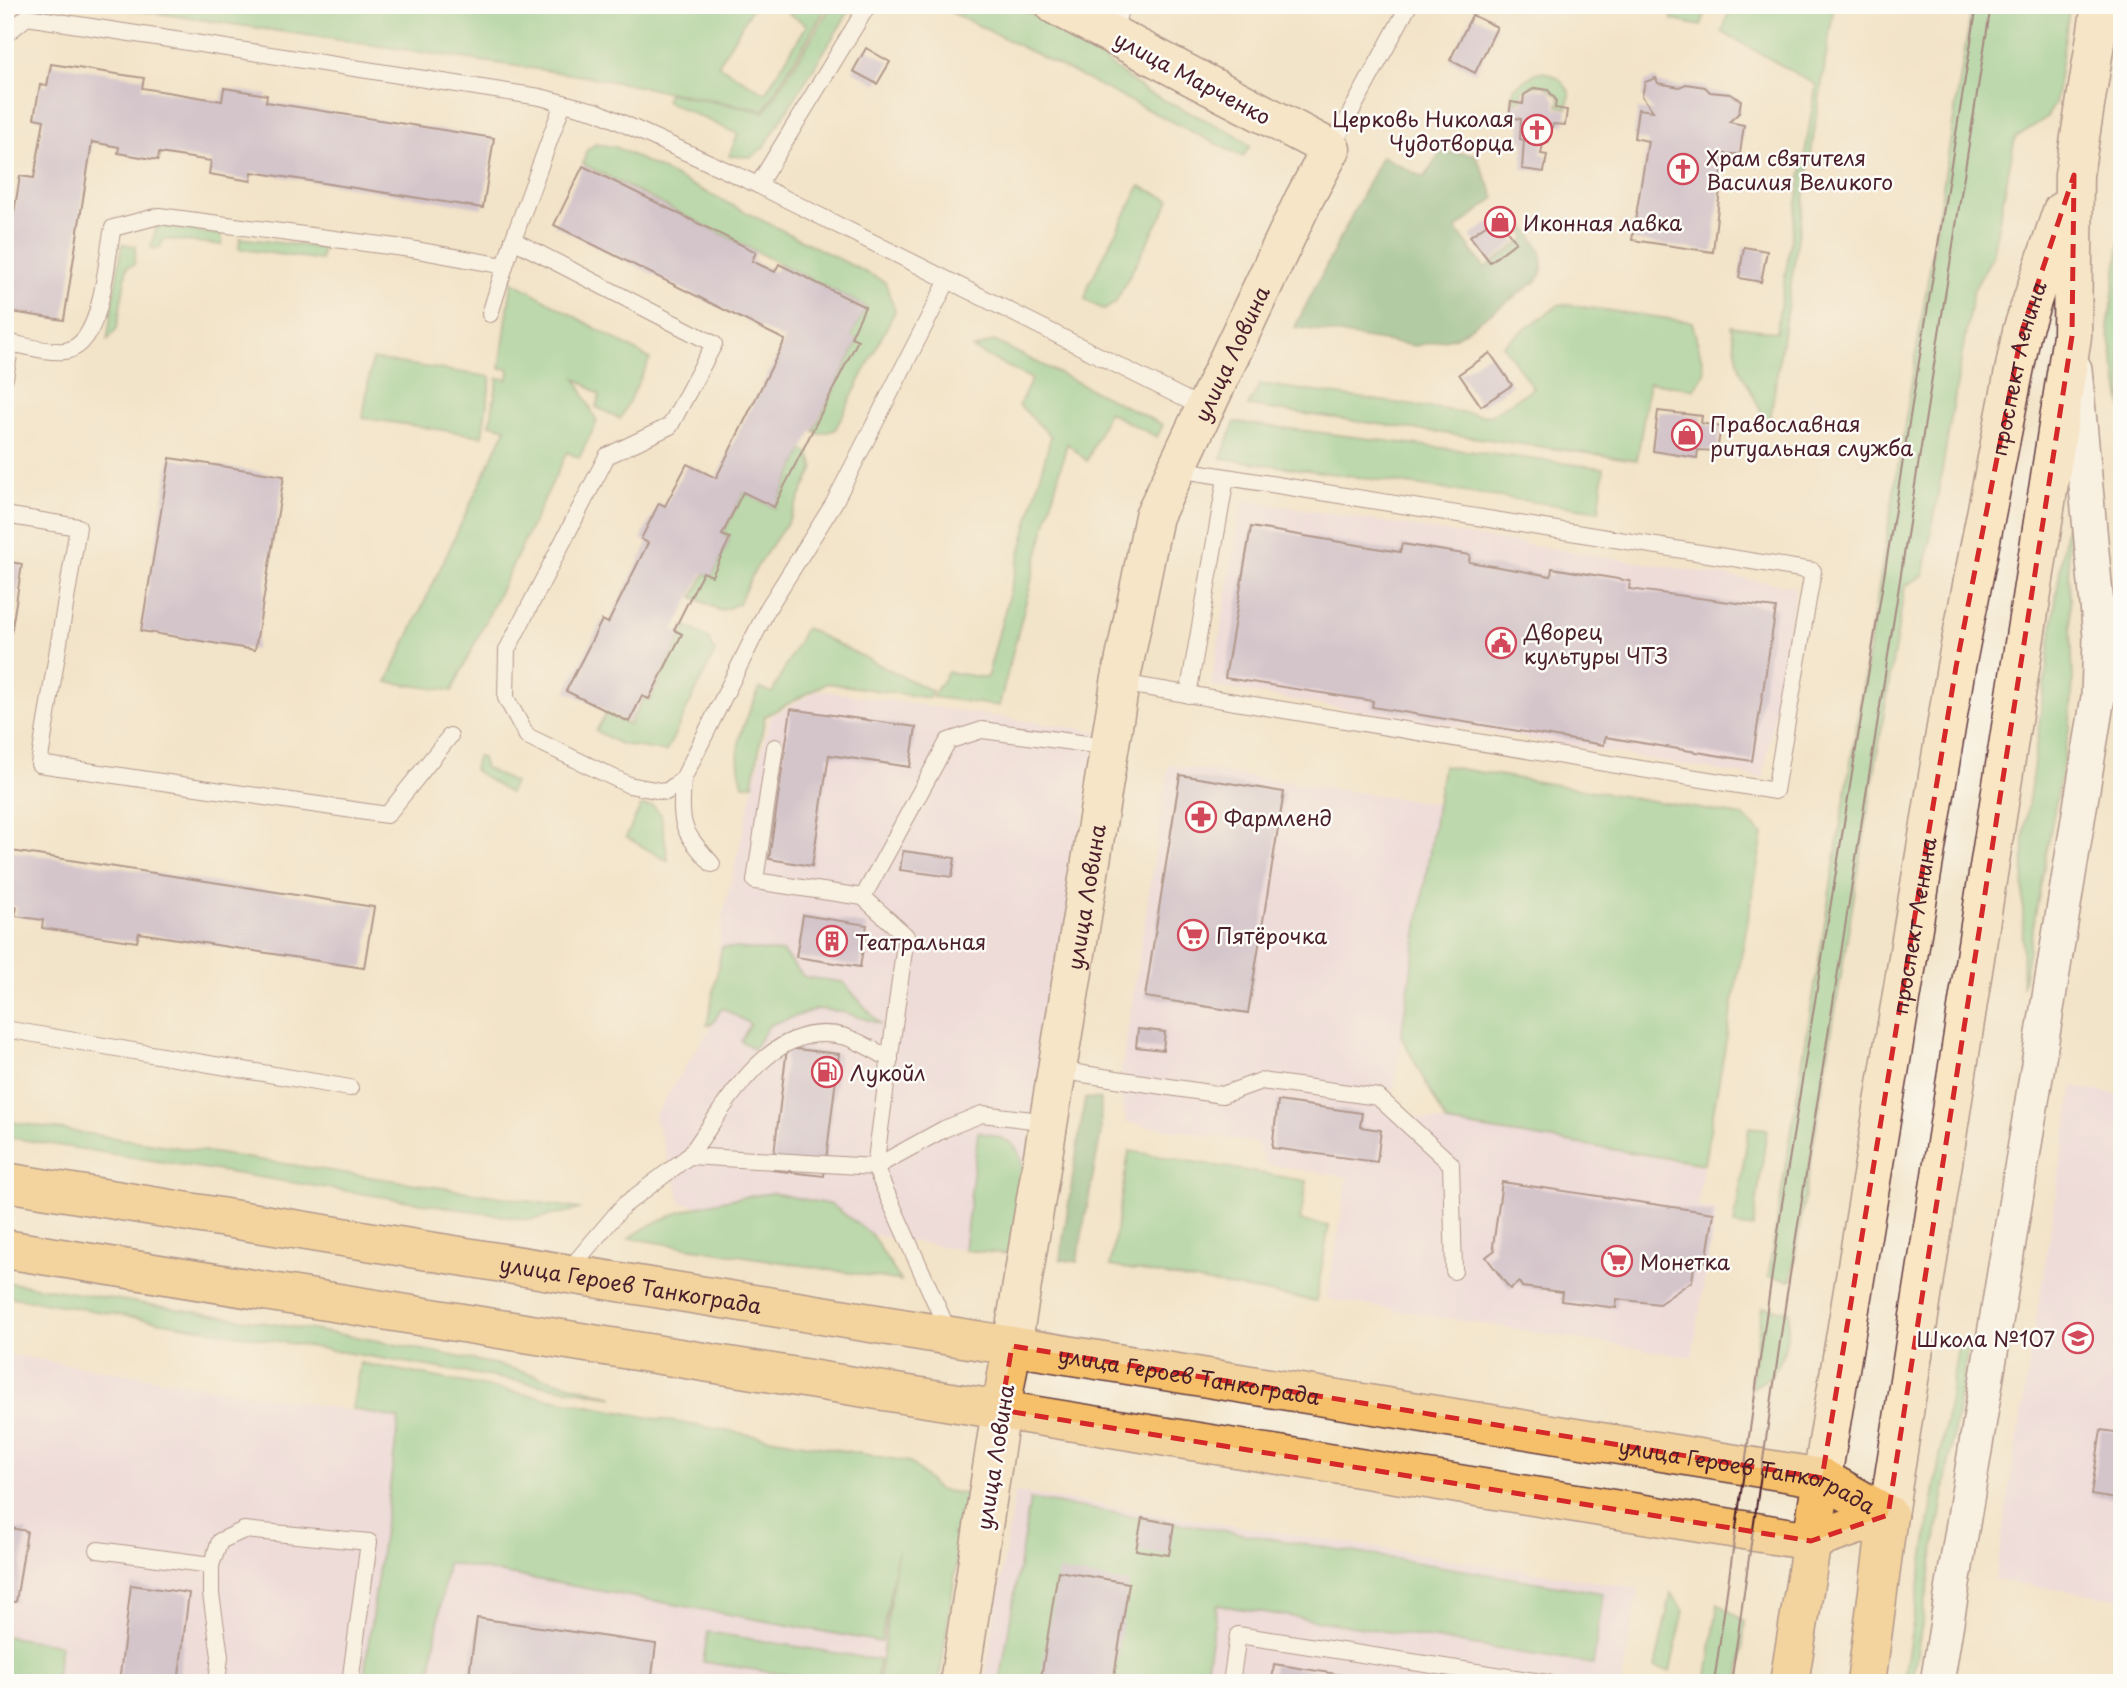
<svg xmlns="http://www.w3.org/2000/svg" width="2127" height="1688" viewBox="0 0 2127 1688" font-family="'Playpen Sans',sans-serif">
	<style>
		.built { fill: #e9d2ed }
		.green { fill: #7cca8a; stroke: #63745a; stroke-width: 2 }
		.forest { fill: #65ae76; stroke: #586650; stroke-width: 2 }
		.building { fill: #af9fce }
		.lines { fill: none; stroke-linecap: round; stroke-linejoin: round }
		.lane-casing { stroke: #633d43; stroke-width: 18 }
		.street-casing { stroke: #633d43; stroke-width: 36 }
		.secondary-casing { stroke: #633d43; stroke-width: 41 }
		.primary-casing { stroke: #633d43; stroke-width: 41 }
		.lane { stroke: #fff; stroke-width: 16 }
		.street { stroke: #fff; stroke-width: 33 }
		.secondary { stroke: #fbe6c4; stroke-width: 38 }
		.primary { stroke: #f6c06b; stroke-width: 38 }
		.tram { stroke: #4a1f2b; stroke-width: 2 }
		.marked { fill: none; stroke: #d62828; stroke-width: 5; stroke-dasharray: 14 9; stroke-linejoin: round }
		.labels { text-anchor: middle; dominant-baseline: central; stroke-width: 5; stroke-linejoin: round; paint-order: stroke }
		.street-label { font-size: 21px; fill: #4a1f2b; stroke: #fdfcf7 }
		.poi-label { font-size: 21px; fill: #4a1f2b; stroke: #fdfcf7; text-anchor: start }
	</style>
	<rect width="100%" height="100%" fill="#fdfcf7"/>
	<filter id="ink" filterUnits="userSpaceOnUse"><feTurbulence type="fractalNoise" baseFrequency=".0143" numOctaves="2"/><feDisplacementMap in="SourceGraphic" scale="14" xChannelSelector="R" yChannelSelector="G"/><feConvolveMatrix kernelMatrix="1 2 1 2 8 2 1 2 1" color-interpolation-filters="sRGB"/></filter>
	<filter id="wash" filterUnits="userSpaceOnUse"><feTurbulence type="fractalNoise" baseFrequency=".00686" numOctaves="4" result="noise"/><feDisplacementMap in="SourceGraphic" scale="28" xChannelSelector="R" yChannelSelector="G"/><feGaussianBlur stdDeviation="1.57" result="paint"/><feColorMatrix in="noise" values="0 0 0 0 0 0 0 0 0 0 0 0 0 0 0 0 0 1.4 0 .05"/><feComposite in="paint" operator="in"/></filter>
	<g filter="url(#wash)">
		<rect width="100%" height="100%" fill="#f2e4c8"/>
		<g class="built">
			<polygon points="1243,500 1796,587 1763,778 1211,686"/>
			<polygon points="819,690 1098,732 1010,1254 964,1250 682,1203 654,1116 710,1029 723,916 770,717"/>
			<polygon points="1169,765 1437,804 1390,1113 1703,1166 1698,1207 1716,1211 1692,1357 1327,1299 1348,1177 1266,1164 1256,1143 1126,1122 1119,1086"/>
			<polygon points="2073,1087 2122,1095 2122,1599 1995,1580"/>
			<polygon points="5,1354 906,1502 878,1683 5,1683"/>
			<polygon points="1015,1492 1638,1588 1622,1683 984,1683"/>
		</g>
		<g class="green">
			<polygon points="102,5 754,5 718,65 765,93 807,25 776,5 828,5 764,110 590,77"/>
			<polygon points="832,5 853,5 764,147 751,157 729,156 738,134 665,101 668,93 765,112"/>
			<polygon points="937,5 1013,5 1066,32 1145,91 1235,134 1250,146 1243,157"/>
			<polygon points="1673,5 1708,5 1701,26 1672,20"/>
			<polygon points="1731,5 1834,5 1769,426 1740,370 1731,326 1776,332 1816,85 1722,32"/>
			<polygon points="1972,5 2070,5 2055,104 2046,118 2015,138 1992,257 1973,291 1924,575 1905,586 1791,1280 1768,1277"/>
			<path d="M1537,72c16,0 25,7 33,21l-3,15 -9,-2 2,-9 -16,-12h-10l-12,7 -1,9 -9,-1 2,-12z"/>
			<polygon points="595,144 616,147 885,282 895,311 835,430 820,434 814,431 858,341 851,337 866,307 583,164 586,151"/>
			<polygon points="1140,186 1170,200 1115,303 1104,310 1085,300 1089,284"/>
			<polygon points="157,225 222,235 222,245 164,239 159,249 151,248"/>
			<polygon points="2122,228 2122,407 2108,328"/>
			<polygon points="240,238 322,248 321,260 239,249"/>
			<polygon points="122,244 136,246 134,265 127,267 117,328 107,341"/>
			<polygon points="512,281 650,359 620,419 596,407 600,395 576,378 597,422 579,458 567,452 452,691 387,682 506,428 490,424 498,378 508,379 509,369 500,368"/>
			<polygon points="1560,304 1692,322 1705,372 1694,389 1649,382 1637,460 1248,406 1260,384 1489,416 1533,388 1503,345"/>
			<polygon points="994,341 1163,425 1157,437 1108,412 1087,461 1067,443 999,706 932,697 948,672 987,678 1051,436 1019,405 1032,379 973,349"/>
			<polygon points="372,359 491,377 482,436 363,418"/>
			<polygon points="1235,422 1604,468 1599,511 1221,458"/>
			<polygon points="803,450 809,453 814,468 789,520 756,568 738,604 721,611 693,597 705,573 712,576 730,539 723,534 744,492 775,508"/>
			<polygon points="2067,517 2073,680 2070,724 2022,988 2024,836"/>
			<polygon points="687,626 709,639 715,652 666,752 620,744 596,731 606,713 629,725 644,698 650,701"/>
			<path d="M805,628l127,63 -4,7 -101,-15 -62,33 -12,68 -10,1c-12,-42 0,-59 17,-97l12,5z"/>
			<polygon points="477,756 482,758 485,768 514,783 509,793 474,770"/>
			<polygon points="1443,766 1743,816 1763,835 1704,1164 1447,1123 1401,1036"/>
			<polygon points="641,806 653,806 661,814 668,861 626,837"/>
			<polygon points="722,947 782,952 804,977 843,982 880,1024 843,1012 818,1009 769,1025 754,1049 741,1041 750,1024 722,1008 712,1024 707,1025"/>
			<polygon points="5,1121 581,1209 529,1220 5,1137"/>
			<polygon points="1749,1127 1767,1129 1753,1228 1734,1225"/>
			<path d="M978,1132c12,3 28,5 36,14 19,20 1,82 -4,108l-46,-4z"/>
			<polygon points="1129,1151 1307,1181 1300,1221 1329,1226 1316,1301 1110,1266"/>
			<path d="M773,1193l59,12 39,29 30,47 -272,-43c43,-30 93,-39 144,-45z"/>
			<polygon points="5,1282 363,1338 499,1365 614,1397 5,1296"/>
			<path d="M1762,1307l28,4c-5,37 -3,60 -40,78z"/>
			<polygon points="1959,1340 1969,1342 1912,1683 1903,1683"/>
			<polygon points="360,1363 652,1418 910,1462 938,1490 967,1494 939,1683 878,1683 898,1549 881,1642 447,1563 429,1683 363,1683 399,1419 352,1409"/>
			<polygon points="1030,1499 1603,1593 1593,1664 1217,1605 1204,1683 1000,1683"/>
			<polygon points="1671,1593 1684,1611 1670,1671 1655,1668"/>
			<polygon points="1718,1603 1745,1622 1739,1683 1706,1683"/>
			<polygon points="708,1632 879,1660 876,1683 842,1683 703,1662"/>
			<polygon points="5,1636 61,1645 55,1683 5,1683"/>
		</g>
		<g class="forest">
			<path d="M1441,152l34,2 20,44 -39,31 29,39 41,-30 -9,-15 4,-3c13,20 31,37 16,61l-81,56 -41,9 -120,-19 87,-171 42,22z"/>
			<polygon points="1085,1098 1101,1099 1101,1133 1077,1262 1060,1259"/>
		</g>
		<g id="blocks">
			<g class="building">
				<polygon points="1472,15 1497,27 1475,73 1450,60"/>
				<polygon points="866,48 890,62 877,84 853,71"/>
				<polygon points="51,64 144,78 142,88 222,101 224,88 267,95 266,102 494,138 483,208 252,172 251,181 209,174 211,161 159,153 158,160 118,153 119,147 92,142 64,320 5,311 5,269 20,176 34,178 44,120 34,118 40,85 47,86"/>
				<polygon points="1656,78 1658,83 1679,87 1686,84 1705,87 1710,92 1730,94 1741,100 1739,113 1729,122 1744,125 1740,154 1724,154 1713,252 1632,240 1648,141 1634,138 1638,109 1653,111 1642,96 1645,82"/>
				<polygon points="1535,88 1548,90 1556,100 1555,108 1567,110 1565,125 1553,124 1548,143 1543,143 1541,154 1547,155 1544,172 1522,169 1524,140 1520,139 1521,119 1509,117 1511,102 1523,104 1524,95"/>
				<polygon points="583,166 756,252 752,261 775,272 779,264 865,307 851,337 858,340 774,507 743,492 722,535 730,538 712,576 703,572 674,630 682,634 649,699 642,696 629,722 566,691 602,620 608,623 648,543 641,539 659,503 665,506 687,464 716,478 785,340 554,225"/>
				<polygon points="1503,213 1511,223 1505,228 1516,242 1490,262 1470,236"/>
				<polygon points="1744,247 1767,251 1761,282 1739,278"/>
				<polygon points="1490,353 1512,385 1481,406 1459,374"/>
				<polygon points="1658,411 1702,416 1701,423 1721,427 1717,451 1698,450 1697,458 1653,451"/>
				<polygon points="170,458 284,476 255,650 141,631"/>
				<polygon points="1251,527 1400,552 1402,544 1470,555 1469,562 1551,576 1552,568 1630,581 1629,589 1776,608 1752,761 1605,737 1604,745 1372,707 1373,701 1225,678"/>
				<polygon points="5,561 22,564 7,660 5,660"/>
				<polygon points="791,709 916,727 910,767 829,755 812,866 769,859"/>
				<polygon points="1180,775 1284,792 1248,1013 1145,997"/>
				<polygon points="5,850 374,907 364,968 139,933 137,942 42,928 43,920 15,916 17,907 5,905"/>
				<polygon points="903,851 955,858 952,877 900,870"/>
				<polygon points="803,915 867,925 860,967 796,957"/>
				<polygon points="1138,1029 1165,1032 1163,1050 1136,1047"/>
				<polygon points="787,1048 839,1054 824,1176 772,1170"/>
				<polygon points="1278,1101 1362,1113 1360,1127 1381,1130 1377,1162 1272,1148"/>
				<polygon points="1502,1182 1714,1213 1706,1262 1702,1261 1702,1267 1694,1266 1692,1281 1659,1304 1617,1299 1616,1308 1561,1301 1562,1292 1522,1287 1519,1282 1510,1289 1486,1257 1495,1250 1493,1246"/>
				<polygon points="2101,1430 2122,1433 2122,1500 2091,1495"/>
				<polygon points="1142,1518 1174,1524 1169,1555 1136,1550"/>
				<polygon points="5,1527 27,1531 16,1602 5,1601"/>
				<polygon points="1058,1571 1129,1583 1113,1683 1072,1683 1041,1678"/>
				<polygon points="131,1585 189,1593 178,1683 119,1683"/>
				<polygon points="477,1618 656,1644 652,1676 666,1678 666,1683 468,1683"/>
				<polygon points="1274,1664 1380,1681 1379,1683 1272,1683"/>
			</g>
		</g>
	</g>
	<g filter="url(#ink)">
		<use href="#blocks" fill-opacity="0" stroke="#633d43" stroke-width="2"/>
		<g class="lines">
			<g class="lane-casing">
				<g id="lane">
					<polyline points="5,35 27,17 540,97 598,112 758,185 1203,408"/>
					<polyline points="1114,35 1121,5"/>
					<polyline points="1331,149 1409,5"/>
					<polyline points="758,185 868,5"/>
					<polyline points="513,240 714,344 670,426 607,456 507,650 506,698 527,736 629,785 666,792 683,779 768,608 834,503 947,282"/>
					<polyline points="490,314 513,240 563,103"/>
					<path d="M5,342c18,3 42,11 59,9 40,-4 41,-91 49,-123l46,-12 252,33 94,17"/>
					<polyline points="5,378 11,343"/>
					<polyline points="5,515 78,527 39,764 387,815 450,736"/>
					<polyline points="2100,637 2122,641"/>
					<polyline points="1120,683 1775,791 1813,571 1177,469"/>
					<polyline points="1188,695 1226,478"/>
					<polyline points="775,747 755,881 863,897 906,936 875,1167"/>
					<path d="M683,779c-3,48 -2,50 29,85"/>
					<polyline points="863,897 948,741 982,730 1110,747"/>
					<polyline points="5,1029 350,1088"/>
					<polyline points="1057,1070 1222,1095 1261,1081 1378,1097 1451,1164 1454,1271"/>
					<path d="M689,1156c38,-51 81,-140 157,-119 15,5 31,15 44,22"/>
					<polyline points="875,1167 944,1129 982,1114 1049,1122"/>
					<polyline points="567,1272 623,1206 689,1156 875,1167 949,1333"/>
					<polyline points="98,1550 211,1565"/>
					<polyline points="217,1683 220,1656 211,1594 211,1565 220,1541 244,1530 369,1542 350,1683"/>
					<polyline points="1231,1683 1238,1635 1548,1683"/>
				</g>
			</g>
			<g class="street-casing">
				<polyline id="street" points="1937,1683 2098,697 2100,637 2075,369"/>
			</g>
			<g class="secondary-casing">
				<g id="secondary">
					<path id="s1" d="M1012,1346l108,-663 34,-167 150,-317 27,-50 -276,-144"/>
					<path id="s2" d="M1822,1478l134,-811 66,-336 40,-120"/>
					<polyline points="1888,1515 2072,336 2074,175 2101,5"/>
					<polyline points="959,1683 1001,1410"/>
				</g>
			</g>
			<g class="primary-casing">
				<g id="primary">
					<path id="s3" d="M5,1182l1817,296 66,37"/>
					<polyline points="5,1249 1811,1541 1888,1515"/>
					<polyline points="1001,1410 1012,1346"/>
					<polyline points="1789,1683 1822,1478"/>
					<polyline points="1866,1683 1888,1515"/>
				</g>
			</g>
			<use href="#lane" class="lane"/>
			<use href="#street" class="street"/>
			<use href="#secondary" class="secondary"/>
			<use href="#primary" class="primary"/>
			<g class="tram">
				<polyline points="1714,1683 1782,1204 1977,5"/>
				<polyline points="1731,1683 1786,1300 1991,5"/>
			</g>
		</g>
	</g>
	<path d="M0 0H2127V1688H0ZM2074,175l-2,161 -184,1179 -77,26 -810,-131 11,-64 810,132 134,-811 66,-336z" fill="#f2e4c8" fill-opacity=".55" fill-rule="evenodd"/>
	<path class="marked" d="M2074,175l-2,161 -184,1179 -77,26 -810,-131 11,-64 810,132 134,-811 66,-336z"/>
	<defs>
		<g id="church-ring" transform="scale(1.575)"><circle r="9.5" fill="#fdfcf7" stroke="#d1495b" stroke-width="1.5"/><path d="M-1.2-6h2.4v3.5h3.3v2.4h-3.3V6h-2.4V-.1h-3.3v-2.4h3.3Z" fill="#d1495b"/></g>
		<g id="shop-ring" transform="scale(1.575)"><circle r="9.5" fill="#fdfcf7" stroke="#d1495b" stroke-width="1.5"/><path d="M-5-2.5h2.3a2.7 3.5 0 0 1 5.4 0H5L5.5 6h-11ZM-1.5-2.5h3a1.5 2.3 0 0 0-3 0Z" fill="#d1495b"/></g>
		<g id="civic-ring" transform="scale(1.575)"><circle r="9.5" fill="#fdfcf7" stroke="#d1495b" stroke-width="1.5"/><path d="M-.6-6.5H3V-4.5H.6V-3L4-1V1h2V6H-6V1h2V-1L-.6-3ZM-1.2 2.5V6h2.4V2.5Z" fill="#d1495b"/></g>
		<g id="pharmacy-ring" transform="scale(1.575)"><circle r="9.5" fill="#fdfcf7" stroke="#d1495b" stroke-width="1.5"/><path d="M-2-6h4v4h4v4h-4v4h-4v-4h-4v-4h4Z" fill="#d1495b"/></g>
		<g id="supermarket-ring" transform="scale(1.575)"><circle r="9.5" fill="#fdfcf7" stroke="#d1495b" stroke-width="1.5"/><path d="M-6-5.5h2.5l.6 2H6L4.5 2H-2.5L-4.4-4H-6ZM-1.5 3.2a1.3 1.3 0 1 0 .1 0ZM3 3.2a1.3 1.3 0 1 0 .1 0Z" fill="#d1495b"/></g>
		<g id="building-ring" transform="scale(1.575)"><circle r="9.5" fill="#fdfcf7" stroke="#d1495b" stroke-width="1.5"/><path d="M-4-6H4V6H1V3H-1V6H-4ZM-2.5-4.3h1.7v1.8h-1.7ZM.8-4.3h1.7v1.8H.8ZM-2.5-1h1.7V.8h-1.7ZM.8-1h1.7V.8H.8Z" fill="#d1495b"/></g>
		<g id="fuel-ring" transform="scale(1.575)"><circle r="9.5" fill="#fdfcf7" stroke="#d1495b" stroke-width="1.5"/><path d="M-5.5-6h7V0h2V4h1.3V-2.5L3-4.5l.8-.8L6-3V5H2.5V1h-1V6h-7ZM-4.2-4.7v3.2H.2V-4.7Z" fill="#d1495b"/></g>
		<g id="school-ring" transform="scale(1.575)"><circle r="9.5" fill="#fdfcf7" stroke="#d1495b" stroke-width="1.5"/><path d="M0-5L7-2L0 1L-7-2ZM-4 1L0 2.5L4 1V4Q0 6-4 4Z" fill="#d1495b"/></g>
	</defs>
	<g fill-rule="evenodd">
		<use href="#church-ring" x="1537" y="130"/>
		<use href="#church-ring" x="1683" y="169"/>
		<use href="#shop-ring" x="1500" y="222"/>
		<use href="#shop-ring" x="1687" y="435"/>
		<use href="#civic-ring" x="1501" y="643"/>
		<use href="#pharmacy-ring" x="1201" y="817"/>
		<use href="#supermarket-ring" x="1193" y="935"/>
		<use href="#building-ring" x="832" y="941"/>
		<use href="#fuel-ring" x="827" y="1072"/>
		<use href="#supermarket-ring" x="1617" y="1261"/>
		<use href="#school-ring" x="2078" y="1338"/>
	</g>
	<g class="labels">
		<g class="street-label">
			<text transform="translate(1193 77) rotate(28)">улица Марченко</text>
			<text stroke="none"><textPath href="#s1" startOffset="1022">улица Ловина</textPath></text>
			<text stroke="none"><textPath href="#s2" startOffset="1127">проспект Ленина</textPath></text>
			<text stroke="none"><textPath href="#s1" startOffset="455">улица Ловина</textPath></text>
			<text stroke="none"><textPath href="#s2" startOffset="560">проспект Ленина</textPath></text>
			<text stroke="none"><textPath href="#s3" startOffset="634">улица Героев Танкограда</textPath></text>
			<text stroke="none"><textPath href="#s3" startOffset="1200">улица Героев Танкограда</textPath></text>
			<text transform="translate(994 1457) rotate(-81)">улица Ловина</text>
			<text stroke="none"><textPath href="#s3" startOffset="1768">улица Героев Танкограда</textPath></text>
		</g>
		<g class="poi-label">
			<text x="1514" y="118" text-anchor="end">Церковь Николая<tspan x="1514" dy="24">Чудотворца</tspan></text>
			<text x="1706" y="157">Храм святителя<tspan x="1706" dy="24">Василия Великого</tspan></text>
			<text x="1523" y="222">Иконная лавка</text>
			<text x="1710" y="423">Православная<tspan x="1710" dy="24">ритуальная служба</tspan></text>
			<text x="1524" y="631">Дворец<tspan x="1524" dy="24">культуры ЧТЗ</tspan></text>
			<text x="1224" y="817">Фармленд</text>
			<text x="1216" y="935">Пятёрочка</text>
			<text x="855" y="941">Театральная</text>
			<text x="850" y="1072">Лукойл</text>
			<text x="1640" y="1261">Монетка</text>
			<text x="2055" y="1338" text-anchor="end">Школа №107</text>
		</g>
	</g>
	<rect width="2127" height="1688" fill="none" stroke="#fdfcf7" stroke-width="28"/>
</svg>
